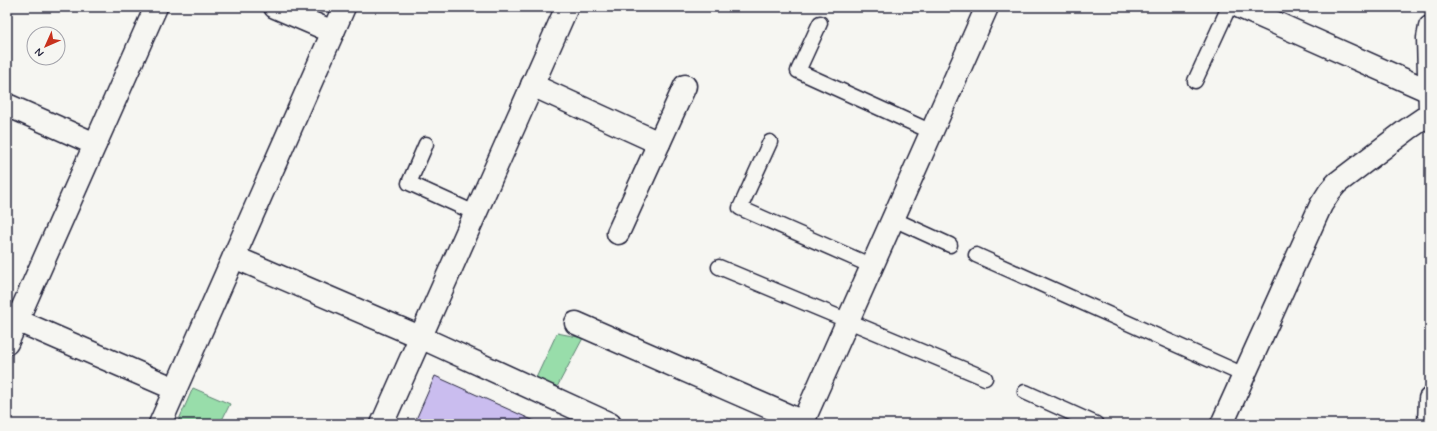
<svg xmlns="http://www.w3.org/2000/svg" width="1437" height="431" viewBox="0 0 1437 431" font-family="Mynerve,sans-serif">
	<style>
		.green { fill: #98ddaa; stroke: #5d8072 }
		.building { fill: #cabdef; stroke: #22223b }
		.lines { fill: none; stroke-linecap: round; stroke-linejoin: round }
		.lane-casing { stroke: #22223b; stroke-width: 17 }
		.street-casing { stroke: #22223b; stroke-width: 25 }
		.secondary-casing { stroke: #22223b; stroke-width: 25 }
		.lane { stroke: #f6f6f2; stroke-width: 14 }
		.street { stroke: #f6f6f2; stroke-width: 22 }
		.secondary { stroke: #f6f6f2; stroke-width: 22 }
	</style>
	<rect width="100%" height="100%" fill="#f6f6f2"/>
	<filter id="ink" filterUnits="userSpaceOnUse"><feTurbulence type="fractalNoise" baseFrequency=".025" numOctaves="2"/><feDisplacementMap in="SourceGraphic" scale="8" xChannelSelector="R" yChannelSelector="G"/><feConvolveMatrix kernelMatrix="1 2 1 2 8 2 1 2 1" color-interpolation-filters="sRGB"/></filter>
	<g filter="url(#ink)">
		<g class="green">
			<polygon points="557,333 583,338 557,387 536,378"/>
			<polygon points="193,388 230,404 220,424 177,424"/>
		</g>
		<polygon class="building" points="435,376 541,424 414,424"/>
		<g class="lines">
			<g class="lane-casing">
				<g id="lane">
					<polyline points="820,23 798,71 932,132"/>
					<polyline points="1195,81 1229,7"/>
					<polyline points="770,142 740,208 872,266"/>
					<polyline points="426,144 409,183 475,213"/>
					<polyline points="893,219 950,245"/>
					<polyline points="976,255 1244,375"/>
					<polyline points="719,267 985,378"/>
					<polyline points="1025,392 1096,424"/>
				</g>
			</g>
			<g class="street-casing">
				<g id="street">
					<polyline points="275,7 333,32"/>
					<polyline points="1240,7 1429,91"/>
					<polyline points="532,85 659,143"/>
					<polyline points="7,105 95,144"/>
					<polyline points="618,233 685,86"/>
					<polyline points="234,257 420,337 610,424"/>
					<polyline points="7,316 175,389"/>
					<polyline points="576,323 803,422"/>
					<polyline points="7,343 156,7"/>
					<polyline points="160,424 344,7"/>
					<polyline points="382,424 567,7"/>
					<polyline points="802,424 987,7"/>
					<polyline points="1222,424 1321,205 1330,191 1337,183 1408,129 1430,114"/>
				</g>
			</g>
			<g class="secondary-casing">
				<g id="secondary">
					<polyline points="1430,27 1428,38 1430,111"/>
					<polyline points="1429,424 1430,399"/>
				</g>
			</g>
			<use href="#lane" class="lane"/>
			<use href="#street" class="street"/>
			<use href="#secondary" class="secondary"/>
		</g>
	</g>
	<rect width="1437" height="431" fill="none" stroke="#f6f6f2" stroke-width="24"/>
	<rect x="12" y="12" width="1413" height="407" fill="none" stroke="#22223b" stroke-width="1.5" filter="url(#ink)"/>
	<g transform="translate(46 46) rotate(225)"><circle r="19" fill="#f6f6f2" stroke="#a1a1a9"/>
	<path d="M0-3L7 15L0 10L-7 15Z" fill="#c8321e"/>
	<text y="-6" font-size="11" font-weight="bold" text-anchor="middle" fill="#22223b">N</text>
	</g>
</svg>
